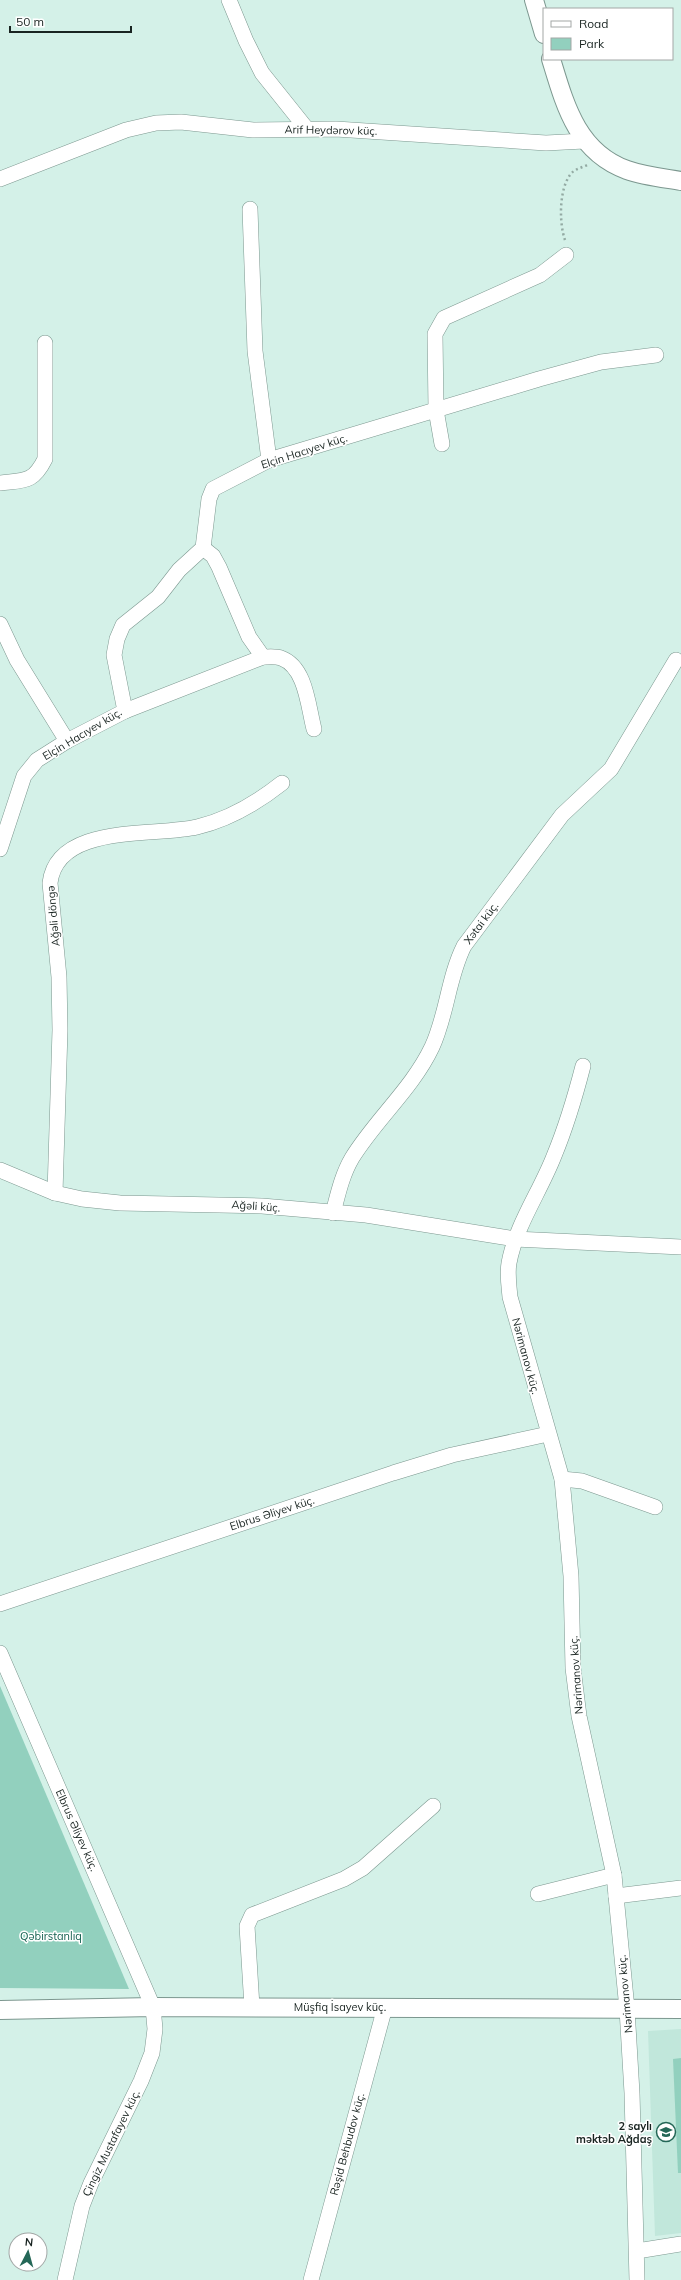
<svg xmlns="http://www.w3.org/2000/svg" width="681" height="2280" viewBox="0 0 681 2280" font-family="Mulish,sans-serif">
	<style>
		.built { fill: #c1e7db }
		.green { fill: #92d0be }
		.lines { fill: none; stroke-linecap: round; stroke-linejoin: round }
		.minor-casing { stroke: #7c978f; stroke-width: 16 }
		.tertiary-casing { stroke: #7c978f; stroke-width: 20 }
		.path { stroke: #93aaa3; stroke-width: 2.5; stroke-dasharray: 2 3; stroke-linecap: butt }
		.minor { stroke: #fff; stroke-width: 15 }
		.tertiary { stroke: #fff; stroke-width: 18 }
		.labels { text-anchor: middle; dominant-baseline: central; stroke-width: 3; stroke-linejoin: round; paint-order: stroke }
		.street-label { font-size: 11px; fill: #192421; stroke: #fff }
		.park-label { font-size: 11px; fill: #146050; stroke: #fff }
		.poi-label { font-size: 11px; font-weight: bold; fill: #192421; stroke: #fff; text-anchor: end }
	</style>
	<rect width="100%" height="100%" fill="#d4f1e8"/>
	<polygon class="built" points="681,2029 681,2233 655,2236 648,2031"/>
	<g class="green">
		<polygon points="0,1686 129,1989 0,1988"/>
		<polygon points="681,2058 681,2173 678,2173 673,2059"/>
	</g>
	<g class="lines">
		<g class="minor-casing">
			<g id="minor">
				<polyline points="229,0 246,41 262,73 306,128"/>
				<polyline points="0,179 126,130 156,123 181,122 253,130 336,129 546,143 584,141"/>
				<polyline points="250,209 255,351 269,460"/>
				<polyline points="442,444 436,410 435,334 444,318 540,275 566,255"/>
				<path d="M0,483c25,-3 33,0 45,-24v-116"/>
				<polyline points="203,548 213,556 219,567 249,637 263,657"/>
				<polyline points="0,624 17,660 67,741"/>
				<path d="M125,711l138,-54c5,0 13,-1 18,1 25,9 27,48 33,71"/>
				<polyline points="0,849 24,776 37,760 67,741 125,711 114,655 117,639 123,625 158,597 179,570 203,548 209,499 213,489 269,460 539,379 601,362 656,355"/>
				<path d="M583,1066c-8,31 -17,61 -29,90 -14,36 -38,69 -45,107 -2,11 0,23 1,34l52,182 9,97 2,92 6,48 35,159 13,134 5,84 5,187"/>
				<polyline points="0,1170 55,1193 82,1199 120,1203 262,1206 366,1215 515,1239 681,1247"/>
				<path d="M55,1193l5,-163 -1,-53 -9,-94c7,-60 104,-46 147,-56 30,-7 61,-25 85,-44"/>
				<path d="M333,1213c5,-19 9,-38 19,-55 24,-39 60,-69 80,-111 15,-32 16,-69 32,-101l98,-131 49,-46 65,-109"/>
				<polyline points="562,1479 582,1481 655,1507"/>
				<polyline points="0,1604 393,1473 452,1455 548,1434"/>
				<polyline points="0,1653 153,2007 155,2029 152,2053 141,2081 91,2183 82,2206 65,2280"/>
				<polyline points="538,1894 614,1875"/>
				<polyline points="616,1896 681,1888"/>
				<polyline points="252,2007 247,1926 252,1915 344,1879 363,1868 433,1806"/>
				<polyline points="637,2251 681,2244"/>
				<polyline points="311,2280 385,2007"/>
			</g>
		</g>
		<g class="tertiary-casing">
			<g id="tertiary">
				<polyline points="534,0 544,34"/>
				<path d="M551,59c14,46 26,93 76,111 17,6 36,8 54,11"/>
				<polyline points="0,2010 153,2007 681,2009"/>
			</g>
		</g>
		<path class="path" d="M565,240c-6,-17 -6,-50 5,-65 4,-6 11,-7 17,-10"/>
		<use href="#minor" class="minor"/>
		<use href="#tertiary" class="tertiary"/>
	</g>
	<defs>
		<g id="school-ring" transform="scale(1)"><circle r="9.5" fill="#fff" stroke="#246757" stroke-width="1.5"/><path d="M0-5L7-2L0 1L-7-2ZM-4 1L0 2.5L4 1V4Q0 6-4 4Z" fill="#246757"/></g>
	</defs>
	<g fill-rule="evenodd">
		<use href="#school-ring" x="666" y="2132"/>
	</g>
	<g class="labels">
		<g class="street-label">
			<text transform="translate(331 130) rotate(1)">Arif Heydərov küç.</text>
			<text transform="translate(304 451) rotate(-18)">Elçin Hacıyev küç.</text>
			<text transform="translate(82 734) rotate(-31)">Elçin Hacıyev küç.</text>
			<text transform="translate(53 916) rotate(-95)">Ağəli döngə</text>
			<text transform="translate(481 923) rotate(-53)">Xətai küç.</text>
			<text transform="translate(256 1206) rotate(4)">Ağəli küç.</text>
			<text transform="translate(526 1356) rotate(75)">Nərimanov küç.</text>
			<text transform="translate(272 1513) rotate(-18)">Elbrus Əliyev küç.</text>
			<text transform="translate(576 1675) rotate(-94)">Nərimanov küç.</text>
			<text transform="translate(77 1830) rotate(66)">Elbrus Əliyev küç.</text>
			<text transform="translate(625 1994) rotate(-95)">Nərimanov küç.</text>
			<text x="340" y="2007">Müşfiq İsayev küç.</text>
			<text transform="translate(111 2143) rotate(-64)">Çingiz Mustafayev küç.</text>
			<text transform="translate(347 2144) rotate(-75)">Rəşid Behbudov küç.</text>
		</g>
		<g class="park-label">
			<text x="51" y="1936">Qəbirstanlıq</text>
		</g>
		<g class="poi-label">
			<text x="652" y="2126">2 saylı<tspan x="652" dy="13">məktəb Ağdaş</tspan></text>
		</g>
	</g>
	<rect x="543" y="8" width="130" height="52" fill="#ffffff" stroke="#a3a7a6"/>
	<rect x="551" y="21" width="20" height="6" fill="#ffffff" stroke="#a3a7a6"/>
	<text x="579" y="28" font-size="12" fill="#192421">Road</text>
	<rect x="551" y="38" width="20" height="12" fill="#92d0be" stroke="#a3a7a6"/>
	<text x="579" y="48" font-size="12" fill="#192421">Park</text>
	<g transform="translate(28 2252) rotate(6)"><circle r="19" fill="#ffffff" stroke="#a3a7a6"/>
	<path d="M0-3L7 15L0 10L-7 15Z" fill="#246757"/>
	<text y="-6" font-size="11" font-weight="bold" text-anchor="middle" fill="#192421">N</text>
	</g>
	<path d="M10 26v6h121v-6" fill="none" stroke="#192421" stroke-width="2"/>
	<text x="16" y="26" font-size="12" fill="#192421" stroke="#ffffff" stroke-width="3" paint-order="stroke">50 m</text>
</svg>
